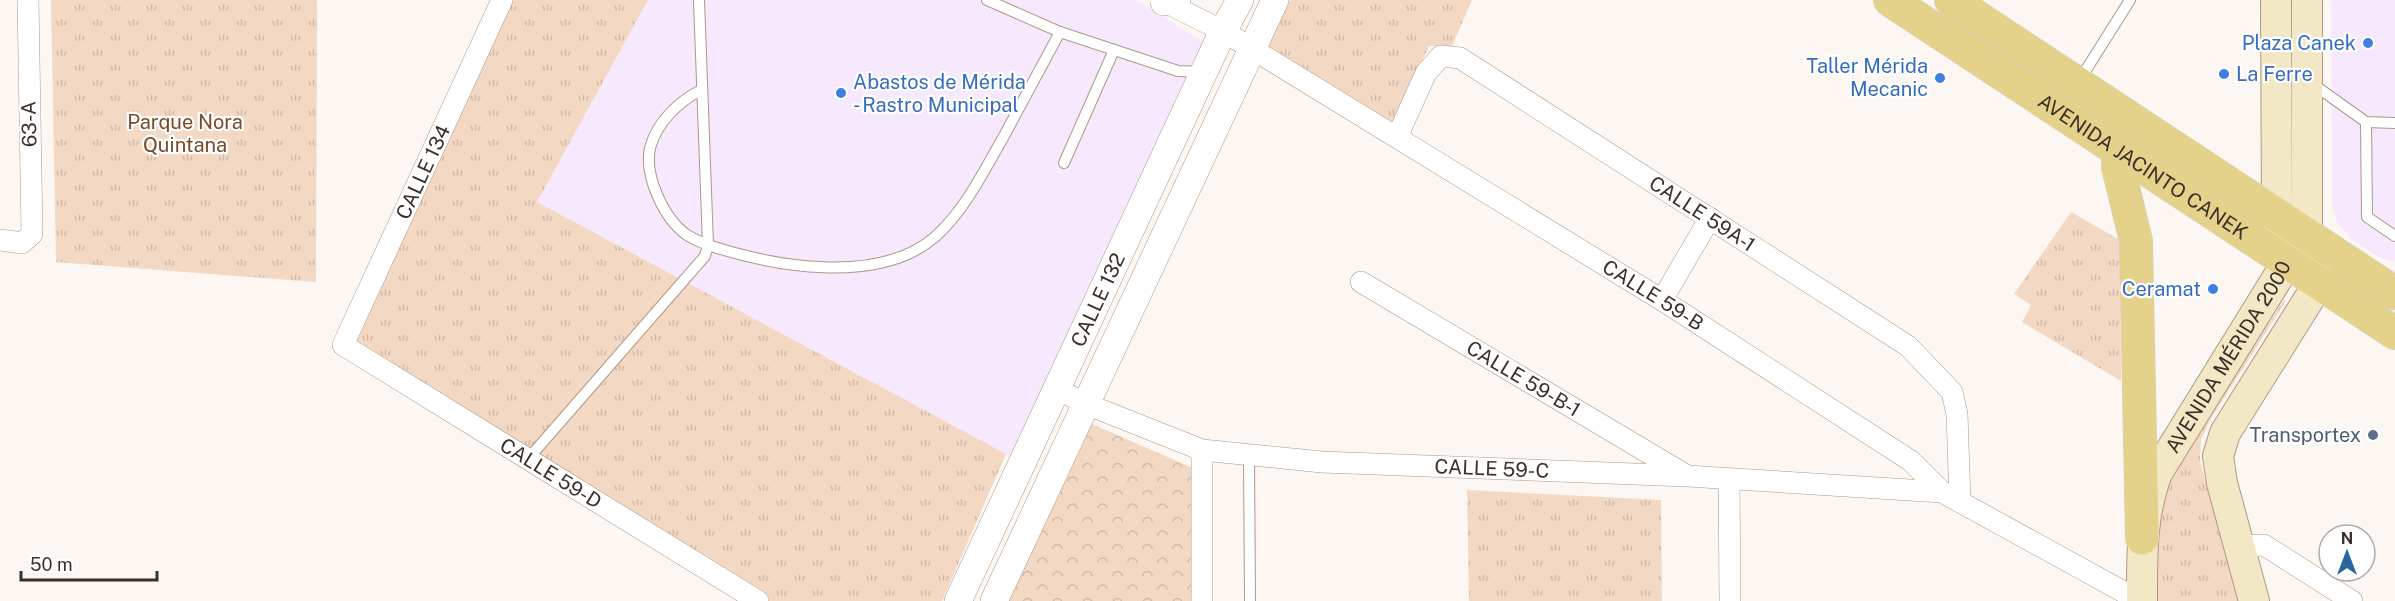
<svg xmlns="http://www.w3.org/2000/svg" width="2395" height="601" viewBox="0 0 2395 601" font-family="'Public Sans',sans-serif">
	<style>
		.commercial { fill: #f6e9fd }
		.grass { fill: url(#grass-tufts) }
		.forest { fill: url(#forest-crowns) }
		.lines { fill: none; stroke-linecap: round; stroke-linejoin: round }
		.service-casing { stroke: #b19784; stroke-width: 12 }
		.minor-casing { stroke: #b19784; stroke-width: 22 }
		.tertiary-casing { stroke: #b19784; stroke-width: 28 }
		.secondary-casing { stroke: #b19784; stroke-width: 32 }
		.primary-casing { stroke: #d4d1d0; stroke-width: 34 }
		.service { stroke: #fff; stroke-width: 10 }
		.minor { stroke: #fff; stroke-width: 21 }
		.tertiary { stroke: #fff; stroke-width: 27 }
		.secondary { stroke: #f2e8c5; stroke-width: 30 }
		.primary { stroke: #e4d28b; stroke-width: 33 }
		.shop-dot { fill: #3f7fe0; stroke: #fff; stroke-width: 2 }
		.service-dot { fill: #5c6f8a; stroke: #fff; stroke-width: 2 }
		.labels { text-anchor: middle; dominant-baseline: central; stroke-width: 4.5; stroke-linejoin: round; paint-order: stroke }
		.shop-label { font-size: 20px; fill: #366cbe; stroke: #fff; text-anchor: end }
		.park-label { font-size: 20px; fill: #784a25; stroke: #fff }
		.street-label { font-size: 20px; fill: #3b3029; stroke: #fff }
		.service-label { font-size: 20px; fill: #4e5e75; stroke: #fff; text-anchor: end }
	</style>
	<defs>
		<pattern id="grass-tufts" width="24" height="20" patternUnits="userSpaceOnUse" patternTransform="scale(1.5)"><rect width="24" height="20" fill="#f3d8c4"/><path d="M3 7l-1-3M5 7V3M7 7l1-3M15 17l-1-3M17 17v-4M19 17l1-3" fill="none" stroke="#d1baa8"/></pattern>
		<pattern id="forest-crowns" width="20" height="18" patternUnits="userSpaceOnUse" patternTransform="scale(1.5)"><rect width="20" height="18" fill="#f3d8c4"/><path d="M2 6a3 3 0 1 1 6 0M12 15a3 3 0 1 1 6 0" fill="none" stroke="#d1baa8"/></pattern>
	</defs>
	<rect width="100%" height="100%" fill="#fdf7f3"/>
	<g class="commercial">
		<polygon points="648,0 1137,0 1208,45 1020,462 537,202"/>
		<polygon points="2331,0 2395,0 2395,262 2378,257 2352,239 2339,225 2332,207"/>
	</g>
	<g class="grass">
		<polygon points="51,0 317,0 316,282 56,262"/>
		<polygon points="502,0 648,0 537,202 1006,454 942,601 762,601 343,345"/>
		<polygon points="1290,0 1472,0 1452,46 1429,46 1392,128 1267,50"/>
		<polygon points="2071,212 2120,240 2121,381 2022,322 2031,305 2014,294"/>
		<polygon points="2284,300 2286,301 2210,420 2201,440 2200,461 2238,601 2152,601 2159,500 2185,448"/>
		<polygon points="1467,490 1661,500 1662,601 1469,601"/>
	</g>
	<polygon class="forest" points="1092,424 1202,472 1202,601 1009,601"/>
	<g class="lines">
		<g class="service-casing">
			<g id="service">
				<path d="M699,0l9,245c64,21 170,41 227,-8 30,-27 49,-66 69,-101 19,-35 37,-69 56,-104l118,39 23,1"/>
				<polyline points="987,0 1060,32"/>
				<polyline points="2079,81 2130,0"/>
				<polyline points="2310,82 2366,122 2395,123"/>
				<polyline points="2366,122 2367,217 2395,236"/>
				<polyline points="1064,163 1114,50"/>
				<polyline points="1249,454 1250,601"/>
				<path d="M528,459l177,-203 3,-11c-7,-3 -15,-6 -21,-10 -23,-16 -43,-59 -37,-87 7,-26 28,-46 51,-58"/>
			</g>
		</g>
		<g class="minor-casing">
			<g id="minor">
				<path id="s1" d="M502,0l-159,345 415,256"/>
				<path id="s2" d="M1161,0l62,31 439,269 249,161 31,31 198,109"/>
				<path id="s3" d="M1397,137l29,-64 15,-17 19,2 448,288 44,46 5,22 3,88"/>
				<polyline points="0,240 22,243 32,234 28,0"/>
				<path id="s4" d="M1361,282l323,192"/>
				<polyline points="1662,300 1710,218"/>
				<path id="s5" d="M1057,389l29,15 116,46 120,12 365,14 255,16"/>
				<polyline points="1202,450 1202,601"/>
				<polyline points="1729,479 1730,601"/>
				<polyline points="2239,546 2264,545 2352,601"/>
			</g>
		</g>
		<g class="tertiary-casing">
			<g id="tertiary">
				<polyline points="1164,2 1177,0"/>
				<path id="s6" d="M958,601l265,-570 17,-31"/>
				<polyline points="994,601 1275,0"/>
			</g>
		</g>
		<g class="secondary-casing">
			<g id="secondary">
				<path id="s7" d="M2142,601c0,-44 -1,-86 15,-128l123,-199 5,-13 -8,-45 -1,-216"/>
				<polyline points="2254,601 2222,483 2218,456 2225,433 2319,283 2307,235 2307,0"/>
			</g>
		</g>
		<g class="primary-casing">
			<g id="primary">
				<path id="s8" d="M1890,0l505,333"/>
				<polyline points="1951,0 2395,293"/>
				<polyline points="2118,149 2118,167 2136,241 2142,538"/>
			</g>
		</g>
		<use href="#service" class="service"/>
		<use href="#minor" class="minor"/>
		<use href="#tertiary" class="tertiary"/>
		<use href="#secondary" class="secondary"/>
		<use href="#primary" class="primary"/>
	</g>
	<g class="shop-dot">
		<circle cx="2368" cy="43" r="6"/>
		<circle cx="2224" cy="74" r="6"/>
		<circle cx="1940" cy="78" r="6"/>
		<circle cx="841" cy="93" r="6"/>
		<circle cx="2213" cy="289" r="6"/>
	</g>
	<circle class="service-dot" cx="2373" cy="435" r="6"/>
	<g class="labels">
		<g class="shop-label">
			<text x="2356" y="43">Plaza Canek</text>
			<text x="1928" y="66">Taller Mérida<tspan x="1928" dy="23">Mecanic</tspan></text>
			<text x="2236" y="74" text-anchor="start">La Ferre</text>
			<text x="853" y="82" text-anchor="start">Abastos de Mérida<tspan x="853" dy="23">- Rastro Municipal</tspan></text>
			<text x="2201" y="289">Ceramat</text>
		</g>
		<g class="park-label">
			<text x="185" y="122">Parque Nora<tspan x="185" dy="23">Quintana</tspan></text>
		</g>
		<g class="street-label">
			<text transform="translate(29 124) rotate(-91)">63-A</text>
			<text stroke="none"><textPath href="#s8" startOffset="303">AVENIDA JACINTO CANEK</textPath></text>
			<text transform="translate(423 172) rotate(-65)">CALLE 134</text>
			<text stroke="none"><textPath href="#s3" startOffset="400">CALLE 59A-1</textPath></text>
			<text stroke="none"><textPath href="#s2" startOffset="574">CALLE 59-B</textPath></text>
			<text stroke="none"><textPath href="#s6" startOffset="332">CALLE 132</textPath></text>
			<text stroke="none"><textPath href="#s7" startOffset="266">AVENIDA MÉRIDA 2000</textPath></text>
			<text stroke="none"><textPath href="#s4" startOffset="189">CALLE 59-B-1</textPath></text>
			<text stroke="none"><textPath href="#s5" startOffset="448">CALLE 59-C</textPath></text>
			<text stroke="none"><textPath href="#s1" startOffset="624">CALLE 59-D</textPath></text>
		</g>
		<g class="service-label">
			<text x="2361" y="435">Transportex</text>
		</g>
	</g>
	<g transform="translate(2347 553)"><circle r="28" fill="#ffffff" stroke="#b1aca9" stroke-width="1.5"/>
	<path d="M0-4.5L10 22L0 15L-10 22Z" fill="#28659c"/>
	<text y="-9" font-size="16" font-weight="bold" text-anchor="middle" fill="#3b3029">N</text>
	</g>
	<path d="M21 571v9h136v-9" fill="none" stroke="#3b3029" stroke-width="3"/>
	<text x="30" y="571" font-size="18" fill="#3b3029" stroke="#ffffff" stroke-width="4.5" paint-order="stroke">50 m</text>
</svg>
